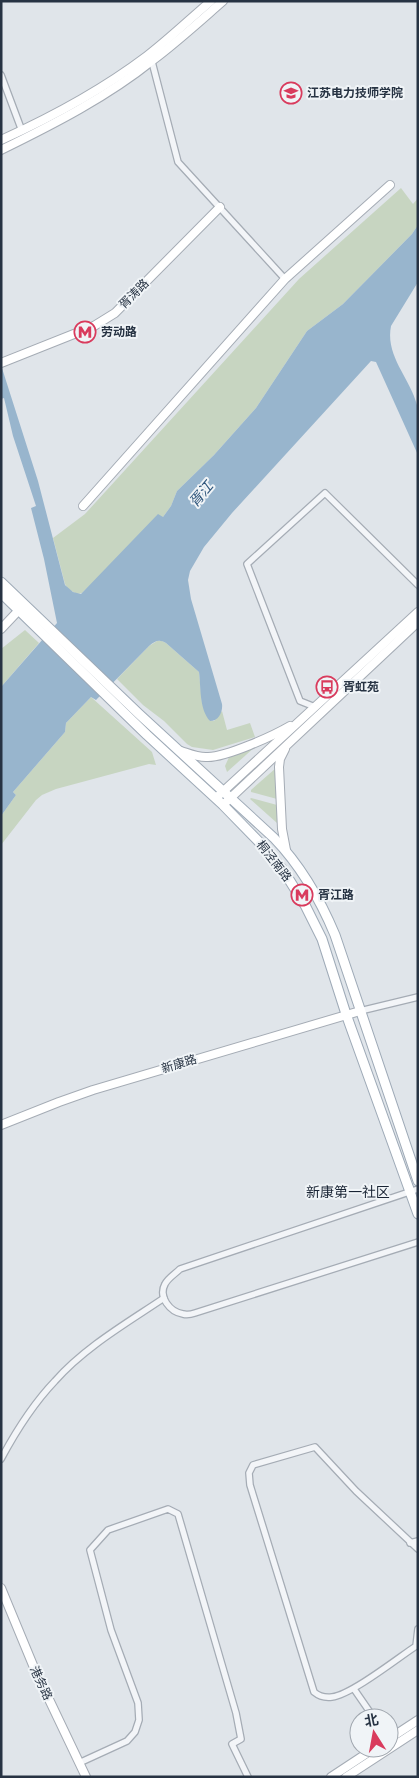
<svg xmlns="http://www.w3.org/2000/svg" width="419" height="1778" viewBox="0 0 419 1778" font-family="Roboto,'Noto Sans SC',sans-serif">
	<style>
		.green { fill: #c7d5c1 }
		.water { fill: #98b5cd }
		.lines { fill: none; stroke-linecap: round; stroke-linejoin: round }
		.street-casing { stroke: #a5acb5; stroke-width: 8 }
		.secondary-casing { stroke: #a5acb5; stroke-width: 10 }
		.primary-casing { stroke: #9eaab7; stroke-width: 11 }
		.street { stroke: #f3f5f8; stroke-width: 5.5 }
		.secondary { stroke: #fff; stroke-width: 8 }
		.primary { stroke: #fff; stroke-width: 9 }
		.labels { text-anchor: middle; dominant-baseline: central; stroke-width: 4; stroke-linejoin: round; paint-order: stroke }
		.poi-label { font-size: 12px; font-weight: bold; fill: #273343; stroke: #f0f4f7; text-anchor: start }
		.street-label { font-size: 12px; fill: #273343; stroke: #f0f4f7 }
		.water-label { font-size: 14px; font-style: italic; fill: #2e557b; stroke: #f0f4f7 }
		.neighbourhood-label { font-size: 14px; fill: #192434; stroke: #f0f4f7 }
	</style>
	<rect width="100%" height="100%" fill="#e0e5ea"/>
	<g class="green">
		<polygon points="401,188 413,204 418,198 418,225 412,234 343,304 307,331 256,408 214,455 177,491 171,506 163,517 82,593 77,594 68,589 65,584 53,538 85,514 299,279"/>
		<polygon points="25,630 39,643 1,687 1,649"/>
		<polygon points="157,641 162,641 166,643 199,672 202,703 210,721 214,721 222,711 227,730 250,723 255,737 213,750 192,747 187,744 164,721 143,705 117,679 149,646"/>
		<polygon points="91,697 152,752 156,765 149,764 56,789 42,795 36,800 1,845 1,816 16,795 13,792 65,732 66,723"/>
		<polygon points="256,746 227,772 225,766 230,755"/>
		<polygon points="276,768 277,799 251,792 251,790"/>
		<polygon points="251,798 277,805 277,823 250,799"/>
	</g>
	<path class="water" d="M418,225v57l-27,44c-6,30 19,52 26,79 2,11 1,38 1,50l-42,-93 -5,-1 -139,152 -28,34 -14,24 -2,9 3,19 31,105c1,7 -3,17 -12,17 -11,-12 -9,-34 -11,-49l-33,-29c-7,-4 -11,-2 -17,3l-53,54 -5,-3 -25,26 -1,9 -52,60 3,3 -15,21v-129l56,-64 -13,-64 -13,-51 5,-2 -23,-70 -9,-38 -3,1v-34l37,116 27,104 8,7 8,2 77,-80 5,3 8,-11 6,-15 37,-36 42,-47 51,-77 36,-27 69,-70z"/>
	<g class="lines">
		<g class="street-casing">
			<g id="street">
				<polyline points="151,58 178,162 285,279"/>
				<polyline points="1,75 22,131"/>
				<polyline points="315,707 300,701 247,564 325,493 418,585"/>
				<polyline points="360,1011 418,997"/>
				<path d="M418,1189l-238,80c-5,5 -12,9 -15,15 -7,13 5,28 18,30 4,1 9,0 12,-1l223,-71"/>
				<path d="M1,1459c15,-28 32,-55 54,-78 30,-34 72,-58 109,-83"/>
				<polyline points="410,1543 418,1541"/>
				<path d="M418,1549l-62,-58 -41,-44 -62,18 -4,8 1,12 64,207c6,5 11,6 18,5 19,-2 66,-39 84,-51l2,-17"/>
				<polyline points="354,1689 374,1718"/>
				<polyline points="79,1763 127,1741 135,1732 139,1720 138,1703 111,1630 90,1550 108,1530 168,1509 178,1514 236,1713 241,1739 232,1744 248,1777"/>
			</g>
		</g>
		<g class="secondary-casing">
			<g id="secondary">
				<path d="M1,140c51,-23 101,-50 146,-84 22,-17 43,-37 64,-55"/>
				<path d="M1,150c53,-26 106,-53 152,-90 24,-18 47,-39 70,-59"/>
				<polyline points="1,363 94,326 115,313 220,207"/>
				<polyline points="83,506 285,279 390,185"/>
				<polyline points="1,629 19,610"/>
				<polyline points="285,749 280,759 279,767 282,829 286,850"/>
				<path d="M181,751c9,3 18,7 27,6 18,0 65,-21 82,-31"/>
				<polyline points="216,798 418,612"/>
				<polyline points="223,805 418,622"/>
				<polyline points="1,1125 59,1102 93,1090 360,1011"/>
				<polyline points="1,1588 35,1670 86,1777"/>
				<polyline points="389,1739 418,1720"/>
				<polyline points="331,1777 375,1748"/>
				<polyline points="346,1777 418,1730"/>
			</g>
		</g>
		<g class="primary-casing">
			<g id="primary">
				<path d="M1,582l138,132 135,124c27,28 46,61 61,97l83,246"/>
				<polyline points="1,593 147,735 223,805 265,848 283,870 305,905 322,939 346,1014 418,1214"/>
			</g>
		</g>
		<use href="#street" class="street"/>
		<use href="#secondary" class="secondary"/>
		<use href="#primary" class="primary"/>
	</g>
	<defs>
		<g id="university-ring" transform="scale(1.125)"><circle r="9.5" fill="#f0f4f7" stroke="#d93b5d" stroke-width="1.5"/><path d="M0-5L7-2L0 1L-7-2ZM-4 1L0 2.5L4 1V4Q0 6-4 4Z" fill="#d93b5d"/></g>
		<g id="metro-ring" transform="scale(1.125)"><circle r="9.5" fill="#f0f4f7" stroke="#d93b5d" stroke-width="1.5"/><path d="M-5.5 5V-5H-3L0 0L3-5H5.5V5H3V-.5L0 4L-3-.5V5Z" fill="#d93b5d"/></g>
		<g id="bus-ring" transform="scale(1.125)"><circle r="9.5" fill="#f0f4f7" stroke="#d93b5d" stroke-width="1.5"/><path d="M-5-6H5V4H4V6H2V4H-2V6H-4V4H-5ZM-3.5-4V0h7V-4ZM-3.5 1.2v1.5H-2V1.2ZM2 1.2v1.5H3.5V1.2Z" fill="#d93b5d"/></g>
	</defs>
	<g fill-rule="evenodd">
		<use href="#university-ring" x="291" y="93"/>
		<use href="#metro-ring" x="85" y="332"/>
		<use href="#bus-ring" x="327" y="687"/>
		<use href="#metro-ring" x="302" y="895"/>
	</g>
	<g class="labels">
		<g class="poi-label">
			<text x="307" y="93">江苏电力技师学院</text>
			<text x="101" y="332">劳动路</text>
			<text x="343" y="687">胥虹苑</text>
			<text x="318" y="895">胥江路</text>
		</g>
		<g class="street-label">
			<text transform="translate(134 294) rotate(-45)">胥涛路</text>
			<text transform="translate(274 861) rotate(52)">桐泾南路</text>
			<text transform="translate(179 1064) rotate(-17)">新康路</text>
			<text transform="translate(41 1683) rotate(65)">港务路</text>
		</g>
		<g class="water-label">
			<text transform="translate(201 494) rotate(-50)">胥江</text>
		</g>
		<g class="neighbourhood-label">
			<text x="348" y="1192">新康第一社区</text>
		</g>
	</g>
	<rect width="419" height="1778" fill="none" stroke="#273343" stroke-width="5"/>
	<g transform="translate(374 1733) rotate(349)"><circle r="24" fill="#f0f4f7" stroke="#a0a7af"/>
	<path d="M0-4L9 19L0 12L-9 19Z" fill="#d93b5d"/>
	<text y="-8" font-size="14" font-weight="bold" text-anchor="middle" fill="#273343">北</text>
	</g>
</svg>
